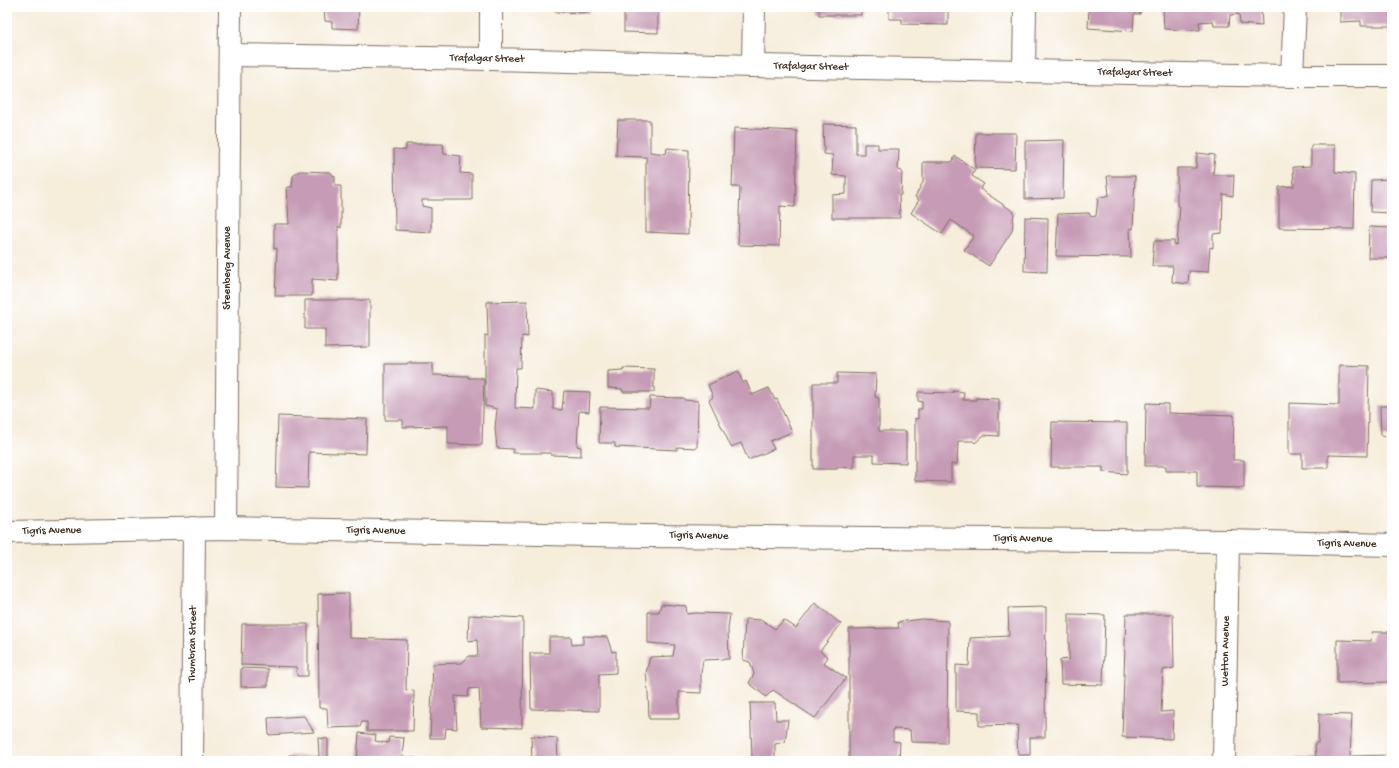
<svg xmlns="http://www.w3.org/2000/svg" width="1399" height="768" viewBox="0 0 1399 768" font-family="'Gochi Hand',sans-serif">
	<style>
		.building { fill: #c69bb5 }
		.lines { fill: none; stroke-linecap: round; stroke-linejoin: round }
		.street-casing { stroke: #7c6e60; stroke-width: 24 }
		.street { stroke: #fff; stroke-width: 22 }
		.labels { text-anchor: middle; dominant-baseline: central; stroke-width: 3; stroke-linejoin: round; paint-order: stroke }
		.street-label { font-size: 11px; fill: #3b2a1e; stroke: #fff }
	</style>
	<rect width="100%" height="100%" fill="#fff"/>
	<filter id="ink" filterUnits="userSpaceOnUse"><feTurbulence type="fractalNoise" baseFrequency=".025" numOctaves="2"/><feDisplacementMap in="SourceGraphic" scale="8" xChannelSelector="R" yChannelSelector="G"/><feConvolveMatrix kernelMatrix="1 2 1 2 8 2 1 2 1" color-interpolation-filters="sRGB"/></filter>
	<filter id="wash" filterUnits="userSpaceOnUse"><feTurbulence type="fractalNoise" baseFrequency=".012" numOctaves="4" result="noise"/><feDisplacementMap in="SourceGraphic" scale="16" xChannelSelector="R" yChannelSelector="G"/><feGaussianBlur stdDeviation="0.9" result="paint"/><feColorMatrix in="noise" values="0 0 0 0 0 0 0 0 0 0 0 0 0 0 0 0 0 1.4 0 .05"/><feComposite in="paint" operator="in"/></filter>
	<g filter="url(#wash)">
		<rect width="100%" height="100%" fill="#f6eddb"/>
		<g id="blocks">
			<g class="building">
				<polygon points="324,7 359,7 358,29 332,28 332,22 325,21"/>
				<polygon points="555,7 589,7 589,13 555,12"/>
				<polygon points="624,7 702,7 702,10 658,9 658,33 624,32"/>
				<rect x="819" y="7" width="42" height="8"/>
				<polygon points="889,7 948,7 948,25 902,24 902,19 889,19"/>
				<polygon points="1089,7 1141,7 1140,14 1134,14 1133,31 1088,28"/>
				<polygon points="1163,7 1261,7 1262,26 1240,24 1239,14 1230,15 1229,26 1214,26 1213,21 1199,22 1200,30 1164,29"/>
				<polygon points="1340,7 1392,7 1392,26 1361,26 1361,21 1340,22"/>
				<polygon points="618,120 650,120 650,152 666,154 667,148 689,150 688,234 646,232 646,157 616,156"/>
				<polygon points="823,124 856,125 856,154 864,154 864,144 878,144 878,149 899,149 898,170 902,171 901,195 899,195 900,218 832,218 832,195 846,194 846,176 832,175 833,155 824,154"/>
				<polygon points="734,128 797,131 795,207 780,206 779,246 738,245 740,187 732,187"/>
				<polygon points="976,133 1016,133 1015,169 975,168"/>
				<polygon points="1064,140 1063,198 1025,199 1025,141"/>
				<polygon points="406,144 443,144 444,154 461,156 460,173 472,174 472,200 422,200 422,206 431,208 431,232 395,230 394,149 406,150"/>
				<polygon points="1311,145 1335,145 1335,172 1355,174 1354,229 1279,228 1279,187 1294,186 1293,167 1311,166"/>
				<polygon points="1197,153 1215,155 1213,175 1234,175 1233,196 1223,194 1222,233 1213,234 1213,248 1210,247 1208,272 1189,271 1188,284 1172,282 1173,266 1152,266 1154,241 1174,241 1174,245 1177,244 1180,206 1177,206 1177,168 1196,168"/>
				<polygon points="955,156 975,170 972,176 984,184 980,189 1014,212 1012,231 989,266 964,250 974,236 951,220 942,234 911,213 919,200 915,197 923,182 923,162 952,162"/>
				<polygon points="299,171 330,172 335,177 335,186 341,186 341,228 338,226 338,281 312,279 312,296 275,296 277,248 274,249 274,224 289,224 287,187 292,187 293,176"/>
				<polygon points="1107,176 1135,176 1133,229 1130,228 1131,257 1056,256 1058,214 1089,213 1091,217 1096,216 1098,198 1109,195"/>
				<polygon points="1392,179 1392,213 1370,212 1371,180"/>
				<polygon points="1025,217 1048,218 1047,272 1024,271"/>
				<polygon points="1369,227 1392,228 1392,258 1368,258"/>
				<polygon points="305,300 370,300 370,347 325,348 325,329 305,329"/>
				<polygon points="527,301 528,337 522,336 521,368 516,368 515,408 535,409 535,390 553,392 553,409 562,410 564,391 590,392 589,412 579,411 577,446 581,447 581,456 551,455 551,453 513,453 513,449 497,448 495,428 497,409 485,406 485,335 488,336 487,302"/>
				<polygon points="407,363 433,363 433,375 468,376 468,378 484,378 482,445 448,444 448,426 403,427 403,420 385,420 385,364 407,364"/>
				<polygon points="1339,365 1369,366 1367,456 1328,455 1328,468 1302,468 1302,454 1289,454 1289,403 1339,405"/>
				<polygon points="623,368 654,369 654,392 623,392 622,389 608,388 608,371 623,370"/>
				<polygon points="738,371 743,383 746,381 752,395 769,388 775,400 777,399 792,432 770,441 774,449 748,460 741,443 731,447 709,400 713,397 708,385"/>
				<polygon points="837,373 876,374 875,397 879,398 879,431 906,431 906,463 874,462 874,455 854,455 854,468 837,467 837,469 813,469 813,383 837,383"/>
				<polygon points="953,391 964,392 963,400 976,400 976,398 999,399 999,436 984,435 975,443 973,441 958,441 957,464 951,464 951,482 915,481 915,418 918,419 918,409 922,409 922,402 918,401 918,392 953,393"/>
				<polygon points="650,397 684,398 684,400 698,401 697,448 677,447 677,450 615,447 615,443 599,443 600,407 649,408"/>
				<polygon points="1146,403 1168,404 1168,413 1234,415 1233,460 1244,460 1244,488 1197,487 1197,471 1166,471 1166,466 1145,466"/>
				<polygon points="1380,406 1392,406 1392,437 1381,436"/>
				<polygon points="278,416 367,419 366,454 309,452 308,488 276,487"/>
				<polygon points="1052,422 1127,423 1127,474 1103,472 1103,467 1051,467"/>
				<polygon points="349,593 349,638 407,640 406,690 414,691 413,731 367,731 367,722 362,722 360,727 328,728 327,708 319,708 318,594"/>
				<polygon points="815,603 841,624 820,651 828,657 824,663 846,678 815,718 773,690 766,697 749,683 754,674 750,662 743,660 745,619 762,620 775,629 784,620 796,628"/>
				<polygon points="661,604 686,606 687,614 697,613 730,614 728,629 729,659 703,660 701,673 701,693 679,692 679,719 649,719 648,691 646,673 650,657 673,656 675,645 648,643 648,612 659,612"/>
				<polygon points="1046,607 1045,737 1030,737 1030,755 1018,755 1017,737 1018,725 979,726 979,712 956,711 956,665 969,666 970,638 1009,636 1008,608"/>
				<polygon points="1069,614 1105,615 1103,685 1061,684 1060,660 1069,659"/>
				<polygon points="1126,614 1173,614 1174,668 1163,670 1161,712 1173,711 1172,739 1122,737"/>
				<polygon points="469,615 523,618 522,728 481,727 479,688 469,689 468,697 455,696 457,729 446,728 445,738 430,738 433,664 462,663 469,656 478,656 477,640 468,641"/>
				<polygon points="922,619 948,621 947,743 911,742 910,730 893,729 893,741 900,742 899,761 849,761 849,629 899,628 898,622"/>
				<polygon points="242,624 308,624 308,676 297,676 296,667 241,665"/>
				<polygon points="1372,632 1392,632 1392,682 1337,683 1337,640 1371,641"/>
				<polygon points="583,636 607,637 612,652 616,651 616,673 599,674 599,711 531,709 530,653 549,653 549,637 571,637 572,645 583,644"/>
				<polygon points="241,668 268,669 268,686 241,687"/>
				<polygon points="750,703 775,703 776,720 788,720 785,742 775,744 775,759 752,757"/>
				<polygon points="1319,714 1352,715 1350,756 1392,755 1392,761 1295,761 1295,758 1316,758 1315,743 1318,743"/>
				<polygon points="304,716 314,732 269,735 268,718"/>
				<polygon points="359,733 376,735 375,741 388,743 389,737 404,738 402,757 414,758 413,761 357,761"/>
				<polygon points="531,736 557,738 558,761 532,761"/>
				<polygon points="318,738 328,739 328,761 289,761 289,755 319,757"/>
				<polygon points="505,758 524,760 524,761 505,761"/>
			</g>
		</g>
	</g>
	<g filter="url(#ink)">
		<use href="#blocks" fill-opacity="0" stroke="#7c6e60" stroke-width="1"/>
		<g class="lines">
			<g class="street-casing">
				<g id="street">
					<polyline points="491,7 491,59"/>
					<polyline points="230,55 491,59 753,66 1024,71 1292,76 1392,76"/>
					<polyline points="753,66 754,7"/>
					<polyline points="1024,71 1025,7"/>
					<polyline points="1292,76 1295,7"/>
					<polyline points="226,528 230,7"/>
					<polyline points="7,532 226,528 645,536 1228,541 1392,545"/>
					<polyline points="192,761 194,528"/>
					<polyline points="1224,761 1228,541"/>
				</g>
			</g>
			<use href="#street" class="street"/>
		</g>
	</g>
	<g class="labels">
		<g class="street-label">
			<text transform="translate(487 59) rotate(1)">Trafalgar Street</text>
			<text transform="translate(811 67) rotate(1)">Trafalgar Street</text>
			<text transform="translate(1135 73) rotate(1)">Trafalgar Street</text>
			<text transform="translate(228 268) rotate(-90)">Steenberg Avenue</text>
			<text transform="translate(52 531) rotate(-1)">Tigris Avenue</text>
			<text transform="translate(376 531) rotate(1)">Tigris Avenue</text>
			<text transform="translate(699 536) rotate(1)">Tigris Avenue</text>
			<text transform="translate(1023 539) rotate(1)">Tigris Avenue</text>
			<text transform="translate(1347 544) rotate(1)">Tigris Avenue</text>
			<text transform="translate(193 644) rotate(-89)">Thumbran Street</text>
			<text transform="translate(1226 651) rotate(-89)">Wetton Avenue</text>
		</g>
	</g>
	<rect width="1399" height="768" fill="none" stroke="#fff" stroke-width="24"/>
</svg>
